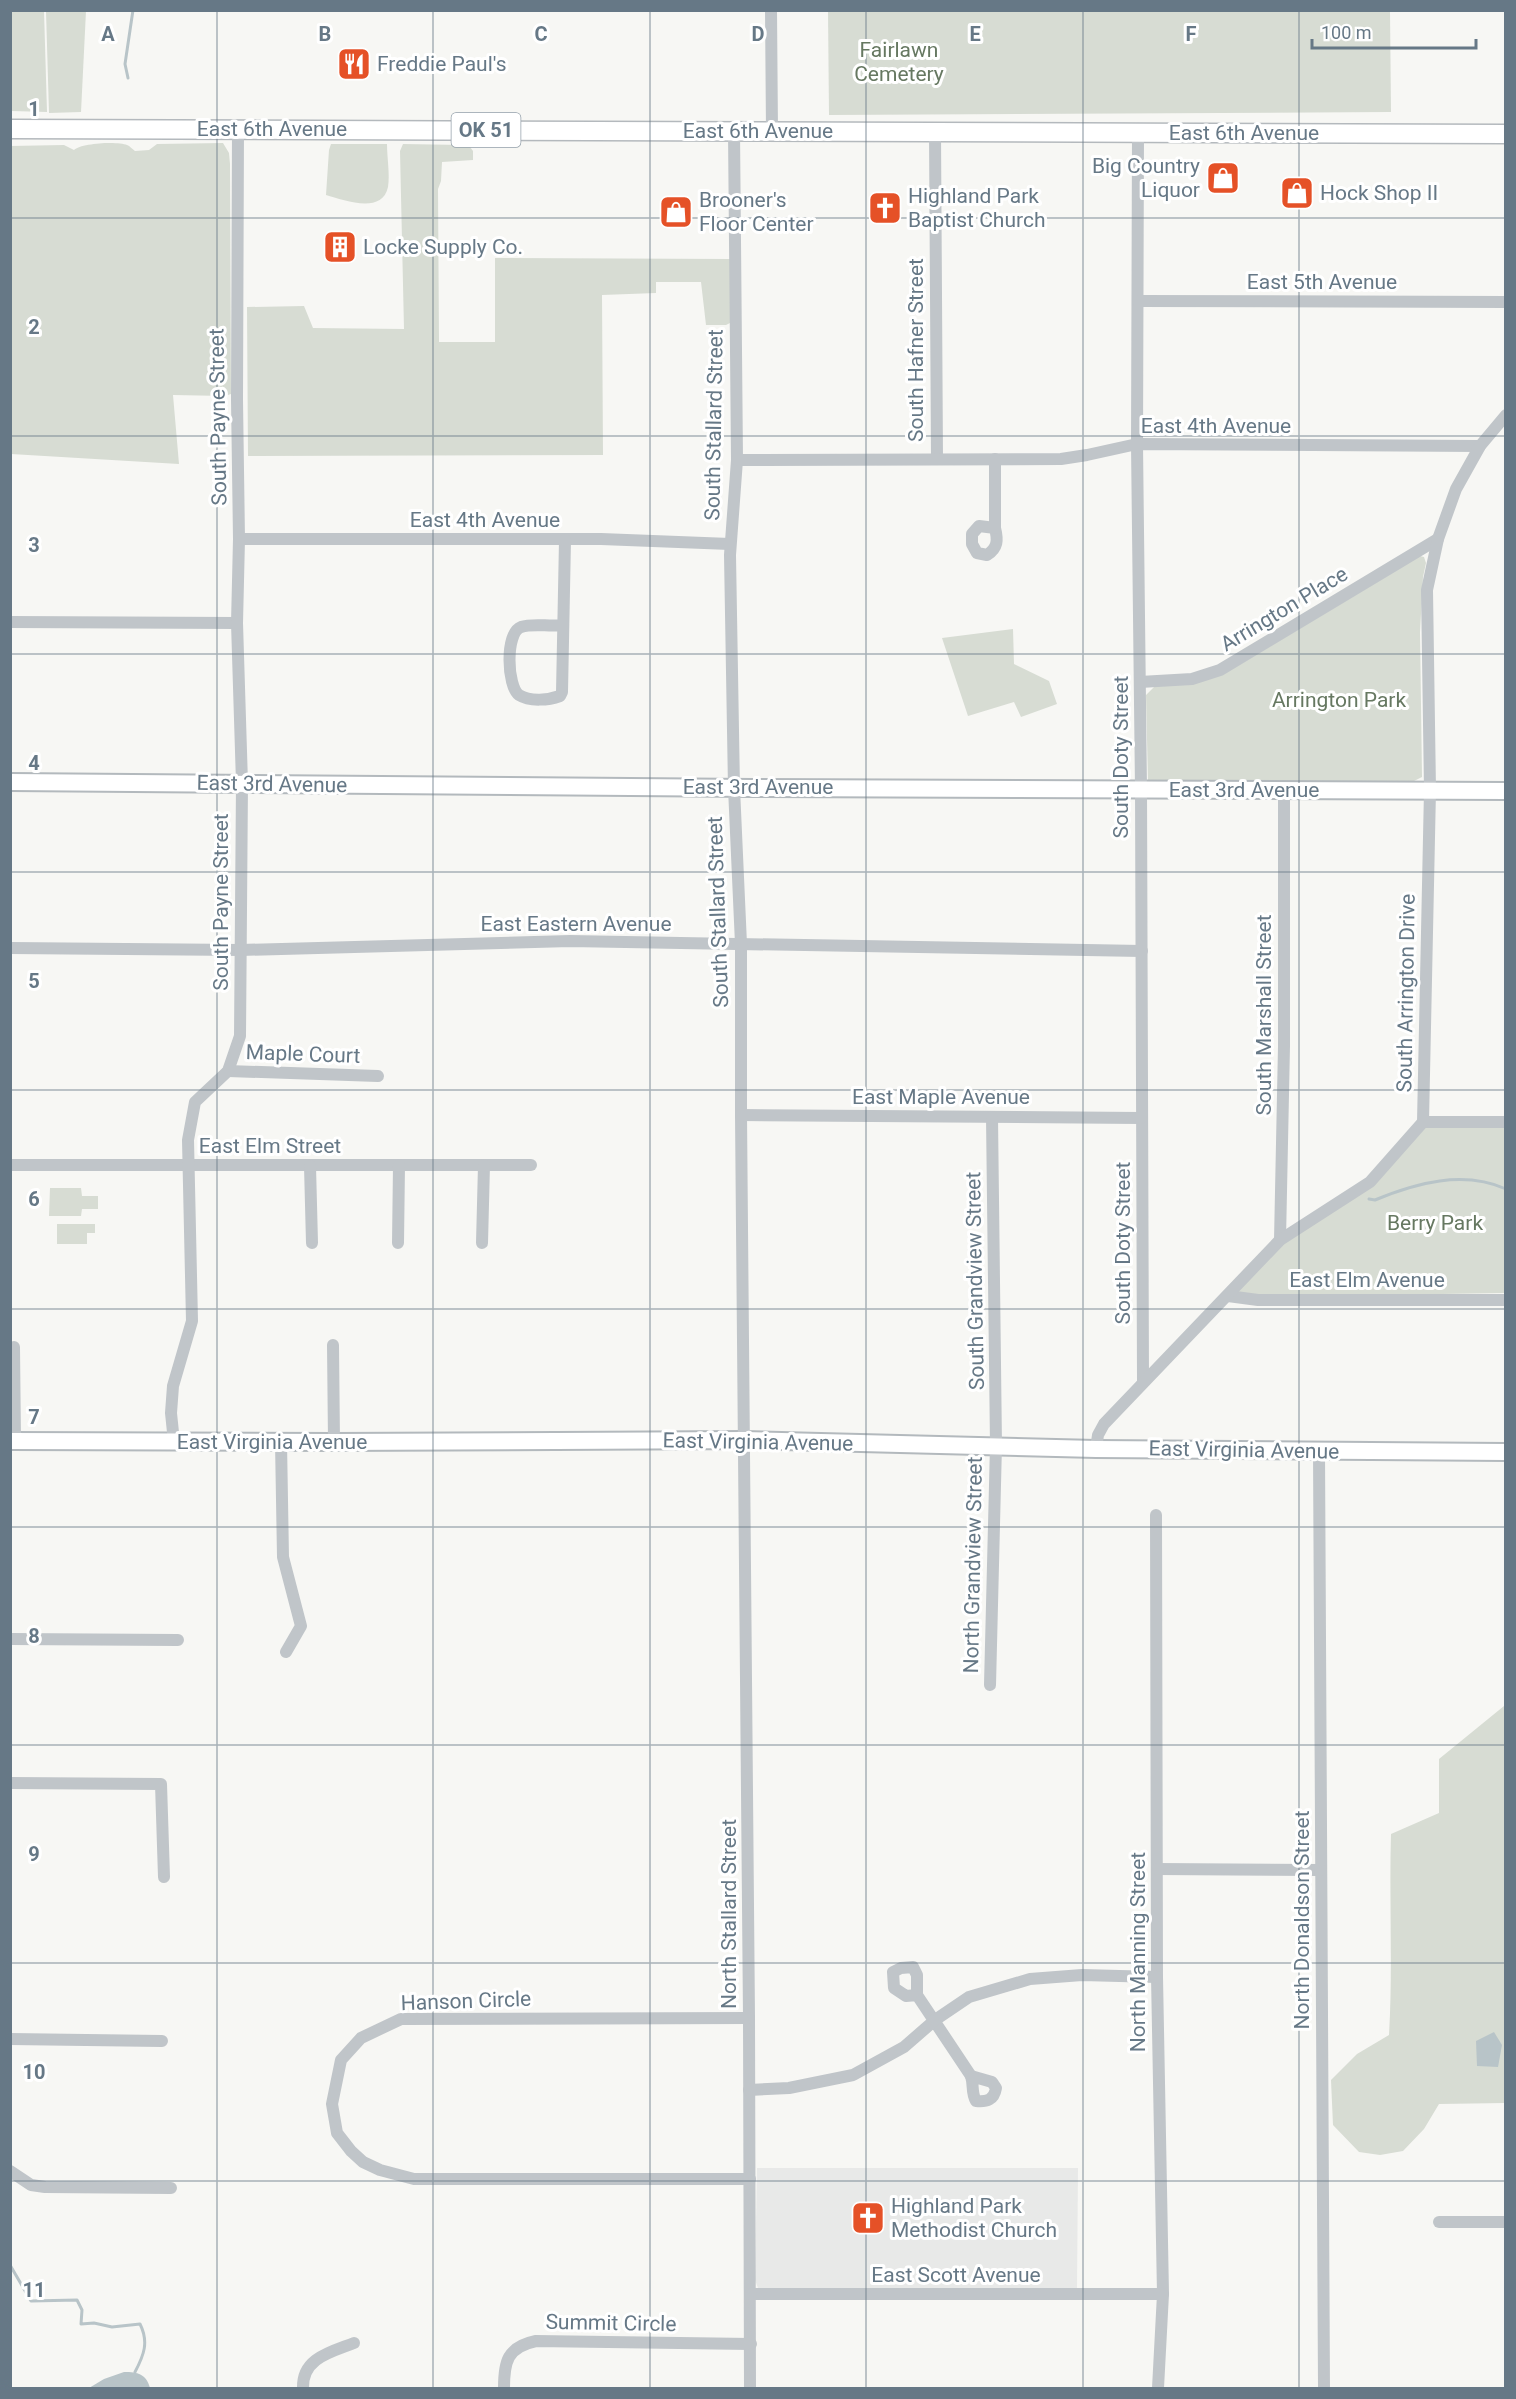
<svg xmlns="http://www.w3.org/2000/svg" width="1516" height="2399" viewBox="0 0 1516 2399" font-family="Roboto,sans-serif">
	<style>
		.built { fill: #e8e9e8 }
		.green { fill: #d7dcd3 }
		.water { fill: #b8c4c8 }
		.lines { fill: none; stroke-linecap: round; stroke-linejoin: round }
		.stream { stroke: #b8c4c8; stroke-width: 3 }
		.secondary-casing { stroke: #b3b9bd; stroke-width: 20 }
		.primary-casing { stroke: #b4b9bd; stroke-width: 21 }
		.street { stroke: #c0c5c9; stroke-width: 12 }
		.secondary { stroke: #fff; stroke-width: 16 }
		.primary { stroke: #fff; stroke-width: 18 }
		.grid { fill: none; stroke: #667886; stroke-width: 1.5; stroke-opacity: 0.55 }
		.labels { text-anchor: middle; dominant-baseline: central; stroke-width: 6; stroke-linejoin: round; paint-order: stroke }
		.shield { fill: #fff; stroke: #94a0aa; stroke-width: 1.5 }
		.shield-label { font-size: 20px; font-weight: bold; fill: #667886 }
		.park-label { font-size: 21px; fill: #667861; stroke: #fff }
		.poi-label { font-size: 21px; fill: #667886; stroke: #fff; text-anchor: start }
		.street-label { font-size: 21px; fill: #667886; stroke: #fff }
		.grid-label { font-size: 20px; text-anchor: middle; font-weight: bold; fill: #667886; stroke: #fff; stroke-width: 6; stroke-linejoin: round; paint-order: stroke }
	</style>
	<rect width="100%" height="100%" fill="#f7f7f4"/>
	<polygon class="built" points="757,2168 1078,2168 1077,2289 758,2288 755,2280"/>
	<g class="green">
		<polygon points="11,10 44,11 47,112 11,111"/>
		<polygon points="46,11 86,11 81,112 49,113"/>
		<polygon points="828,11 1390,11 1391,112 829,115"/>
		<path d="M223,143l6,10 1,11 1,230 -6,2 -52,-1 6,69 -168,-10 -1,-308 54,-1 10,5c7,-7 44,-9 53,-5 3,1 5,4 8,6l14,-1 8,-6z"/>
		<path d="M331,144h56c0,14 3,30 1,43 -6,28 -44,13 -62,8l3,-45z"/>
		<polygon points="403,144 463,145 470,147 473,151 473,160 442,162 441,181 438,189 439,342 495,342 495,258 730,259 730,323 726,325 706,325 701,282 656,282 656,293 602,295 603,455 248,456 247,307 304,306 313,328 404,329 400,151"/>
		<polygon points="1420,556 1424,557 1426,563 1423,577 1420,632 1422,777 1414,781 1148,782 1146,695 1155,686 1222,675"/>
		<polygon points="1013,629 1014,664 1049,681 1057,704 1021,717 1014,702 968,716 942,638"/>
		<polygon points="1425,1128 1505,1128 1505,1293 1257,1297 1233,1291 1282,1244 1375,1183"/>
		<polygon points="50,1188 81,1188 82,1196 98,1196 98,1209 82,1209 81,1216 49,1216"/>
		<polygon points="57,1224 95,1224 95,1233 87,1233 87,1244 57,1244"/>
		<path d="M1505,1694v409l-66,1 -15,25 -21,22 -23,4 -21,-3 -26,-27 -2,-45 26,-26 32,-19c4,-67 0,-134 2,-201l48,-21v-54l65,-53z"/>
	</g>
	<g class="water">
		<polygon points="1494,2032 1502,2045 1498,2067 1477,2066 1476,2041"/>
		<path d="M124,2372c14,0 22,2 26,16h-61l15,-9z"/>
	</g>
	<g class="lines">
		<g class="stream">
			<polyline points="128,78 125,64 133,10"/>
			<path d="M1369,1199l6,1c41,-17 88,-30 131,-11"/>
			<path d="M10,2265l21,36 46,-1 5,10 -1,14 13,-1 18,4 28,-3c9,18 4,31 -5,48"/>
		</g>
		<g class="secondary-casing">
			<g id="secondary">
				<polyline points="10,782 753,788 1506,791"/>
				<polyline points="10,1441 334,1442 744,1440 1096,1449 1506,1452"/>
			</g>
		</g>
		<g class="primary-casing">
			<polyline id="primary" points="10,129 1506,134"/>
		</g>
		<g class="street">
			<polyline points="771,10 772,132"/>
			<polyline points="734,131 737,460 730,555 734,788 741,944 741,1115 749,2018 750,2388"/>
			<polyline points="935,132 937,459"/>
			<polyline points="1138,133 1137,444 1141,789 1143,1381"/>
			<polyline points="1138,301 1506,302"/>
			<polyline points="737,460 1061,459 1087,455 1137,444 1480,446"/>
			<path d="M979,526l16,2c3,12 3,20 -8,27l-10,-2 -5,-9v-10z"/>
			<polyline points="995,528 995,459"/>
			<polyline points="239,539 601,539 730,544"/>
			<polyline points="10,622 237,623"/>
			<path d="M563,625c-13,2 -30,-2 -42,2 -16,6 -14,59 -2,68 11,7 30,5 41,1l2,-4 3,-152"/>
			<polyline points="1140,682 1192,679 1220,670 1438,539"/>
			<polyline points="10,948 241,950 570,941 1142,951"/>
			<polyline points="228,1071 378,1076"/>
			<polyline points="741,1115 1141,1118"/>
			<polyline points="1423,1122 1506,1122"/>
			<polyline points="10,1165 531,1165"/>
			<polyline points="310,1166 312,1243"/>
			<polyline points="1280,1240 1284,1046 1284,790"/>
			<polyline points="398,1243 399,1165"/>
			<polyline points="482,1243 484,1165"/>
			<polyline points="1228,1296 1258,1300 1506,1300"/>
			<polyline points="333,1345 334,1442"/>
			<polyline points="14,1347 15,1441"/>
			<polyline points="174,1442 171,1413 173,1386 192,1321 188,1140 195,1102 228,1071 240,1036 242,783 237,623 239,539 237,400 238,128"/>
			<polyline points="281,1442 283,1557 301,1626 286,1652"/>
			<polyline points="1096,1449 1098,1435 1104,1424 1280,1240 1370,1182 1423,1122 1430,790 1427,590 1438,539 1456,489 1480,446 1506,415"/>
			<polyline points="1319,1451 1324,2388"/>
			<polyline points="1156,1515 1157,1977 1163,2294 1158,2388"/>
			<polyline points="10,1639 178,1640"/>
			<polyline points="990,1685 996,1445 992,1117"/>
			<polyline points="10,1783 161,1784 164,1877"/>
			<polyline points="1157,1869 1321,1870"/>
			<polyline points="917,1995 917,1975 913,1967 901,1968 893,1972 894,1988 906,1996 917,1995 971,2076"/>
			<polyline points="749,2018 401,2019 361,2038 341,2060 332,2104 337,2133 351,2151 363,2162 380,2170 414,2179 750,2179"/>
			<polyline points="10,2039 162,2041"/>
			<path d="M971,2076l21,6 4,6c-2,12 -9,14 -20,13 -5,-8 -2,-16 -5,-25z"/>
			<polyline points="749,2090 789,2088 853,2075 904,2047 935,2020 969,1997 1030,1979 1082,1975 1157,1977"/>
			<polyline points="10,2171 31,2185 45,2187 171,2188"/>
			<polyline points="1439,2222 1506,2222"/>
			<polyline points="750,2294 1163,2294"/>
			<path d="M303,2388c-1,-30 28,-36 51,-45"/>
			<path d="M504,2388c0,-26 3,-41 32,-47l215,3"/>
		</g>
		<use href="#secondary" class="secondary"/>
		<use href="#primary" class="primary"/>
	</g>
	<path class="grid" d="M217,10v2378M433,10v2378M650,10v2378M866,10v2378M1083,10v2378M1299,10v2378M10,218h1496M10,436h1496M10,654h1496M10,872h1496M10,1090h1496M10,1309h1496M10,1527h1496M10,1745h1496M10,1963h1496M10,2181h1496"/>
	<defs>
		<g id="restaurant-square" transform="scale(1.725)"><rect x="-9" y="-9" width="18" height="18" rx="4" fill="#e55127" stroke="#fff"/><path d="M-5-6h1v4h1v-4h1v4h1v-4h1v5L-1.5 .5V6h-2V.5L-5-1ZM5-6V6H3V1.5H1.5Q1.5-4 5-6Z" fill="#fff"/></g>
		<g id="shop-square" transform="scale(1.725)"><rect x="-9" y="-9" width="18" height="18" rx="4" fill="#e55127" stroke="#fff"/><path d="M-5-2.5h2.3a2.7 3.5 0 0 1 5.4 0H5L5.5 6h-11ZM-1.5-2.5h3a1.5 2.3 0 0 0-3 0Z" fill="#fff"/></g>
		<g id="church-square" transform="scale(1.725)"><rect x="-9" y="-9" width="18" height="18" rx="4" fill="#e55127" stroke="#fff"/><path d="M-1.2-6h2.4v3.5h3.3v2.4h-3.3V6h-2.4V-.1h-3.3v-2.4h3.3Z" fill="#fff"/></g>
		<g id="building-square" transform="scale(1.725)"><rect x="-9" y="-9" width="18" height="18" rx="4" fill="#e55127" stroke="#fff"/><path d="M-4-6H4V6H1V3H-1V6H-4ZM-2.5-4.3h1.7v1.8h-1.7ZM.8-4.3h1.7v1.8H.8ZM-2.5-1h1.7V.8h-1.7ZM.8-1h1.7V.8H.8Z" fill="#fff"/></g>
	</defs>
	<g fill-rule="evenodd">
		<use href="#restaurant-square" x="354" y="64"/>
		<use href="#shop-square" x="1223" y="178"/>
		<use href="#shop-square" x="1297" y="193"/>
		<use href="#church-square" x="885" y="208"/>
		<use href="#shop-square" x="676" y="212"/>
		<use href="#building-square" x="340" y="247"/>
		<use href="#church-square" x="868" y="2218"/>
	</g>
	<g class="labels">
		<rect class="shield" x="451.5" y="113" width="69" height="34" rx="4.5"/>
		<g class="shield-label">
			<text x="486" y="130">OK 51</text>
		</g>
		<g class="park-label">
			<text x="899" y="50">Fairlawn<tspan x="899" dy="24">Cemetery</tspan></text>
			<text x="1339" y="700">Arrington Park</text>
			<text x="1435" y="1223">Berry Park</text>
		</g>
		<g class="poi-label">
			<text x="377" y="64">Freddie Paul's</text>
			<text x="1200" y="166" text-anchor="end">Big Country<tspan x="1200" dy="24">Liquor</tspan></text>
			<text x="1320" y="193">Hock Shop II</text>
			<text x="908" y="196">Highland Park<tspan x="908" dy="24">Baptist Church</tspan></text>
			<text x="699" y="200">Brooner's<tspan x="699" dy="24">Floor Center</tspan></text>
			<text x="363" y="247">Locke Supply Co.</text>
			<text x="891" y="2206">Highland Park<tspan x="891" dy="24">Methodist Church</tspan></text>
		</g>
		<g class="street-label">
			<text x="272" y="129">East 6th Avenue</text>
			<text x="758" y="131">East 6th Avenue</text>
			<text x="1244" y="133">East 6th Avenue</text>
			<text x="1322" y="282">East 5th Avenue</text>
			<text transform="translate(916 350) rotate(-90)">South Hafner Street</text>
			<text transform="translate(218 417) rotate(-91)">South Payne Street</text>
			<text transform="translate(714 425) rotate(-89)">South Stallard Street</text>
			<text x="1216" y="426">East 4th Avenue</text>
			<text x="485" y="520">East 4th Avenue</text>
			<text transform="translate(1284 609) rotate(-31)">Arrington Place</text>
			<text transform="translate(1121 757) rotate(-90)">South Doty Street</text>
			<text transform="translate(272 784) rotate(1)">East 3rd Avenue</text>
			<text x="758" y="787">East 3rd Avenue</text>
			<text x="1244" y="790">East 3rd Avenue</text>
			<text transform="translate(221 902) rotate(-90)">South Payne Street</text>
			<text transform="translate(718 912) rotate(-92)">South Stallard Street</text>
			<text x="576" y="924">East Eastern Avenue</text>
			<text transform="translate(1406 993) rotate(-89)">South Arrington Drive</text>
			<text transform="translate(1264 1015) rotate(-90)">South Marshall Street</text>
			<text transform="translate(303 1054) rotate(2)">Maple Court</text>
			<text x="941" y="1097">East Maple Avenue</text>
			<text x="270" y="1146">East Elm Street</text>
			<text transform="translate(1123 1243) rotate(-90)">South Doty Street</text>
			<text x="1367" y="1280">East Elm Avenue</text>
			<text transform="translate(975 1281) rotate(-91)">South Grandview Street</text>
			<text x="272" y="1442">East Virginia Avenue</text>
			<text transform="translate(758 1442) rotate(1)">East Virginia Avenue</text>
			<text transform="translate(1244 1450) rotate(1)">East Virginia Avenue</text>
			<text transform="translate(973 1565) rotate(-89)">North Grandview Street</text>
			<text transform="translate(729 1914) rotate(-90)">North Stallard Street</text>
			<text transform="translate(1302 1920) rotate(-90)">North Donaldson Street</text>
			<text transform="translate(1138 1952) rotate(-90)">North Manning Street</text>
			<text transform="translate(466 2001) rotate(-2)">Hanson Circle</text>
			<text x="956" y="2275">East Scott Avenue</text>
			<text transform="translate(611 2323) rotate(1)">Summit Circle</text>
		</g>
	</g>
	<g class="grid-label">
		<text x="108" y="41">A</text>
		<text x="325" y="41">B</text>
		<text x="541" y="41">C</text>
		<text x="758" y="41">D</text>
		<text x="975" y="41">E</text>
		<text x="1191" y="41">F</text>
		<text x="34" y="116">1</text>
		<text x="34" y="334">2</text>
		<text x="34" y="552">3</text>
		<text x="34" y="770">4</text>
		<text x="34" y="988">5</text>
		<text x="34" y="1206">6</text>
		<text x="34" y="1424">7</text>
		<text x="34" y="1643">8</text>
		<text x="34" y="1861">9</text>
		<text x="34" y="2079">10</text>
		<text x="34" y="2297">11</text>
	</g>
	<rect width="1516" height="2399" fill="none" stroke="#667886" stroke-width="24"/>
	<path d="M1312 39v9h164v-9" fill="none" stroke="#667886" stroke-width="3"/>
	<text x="1321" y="39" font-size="18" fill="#667886" stroke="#ffffff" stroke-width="4.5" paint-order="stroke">100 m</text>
</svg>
